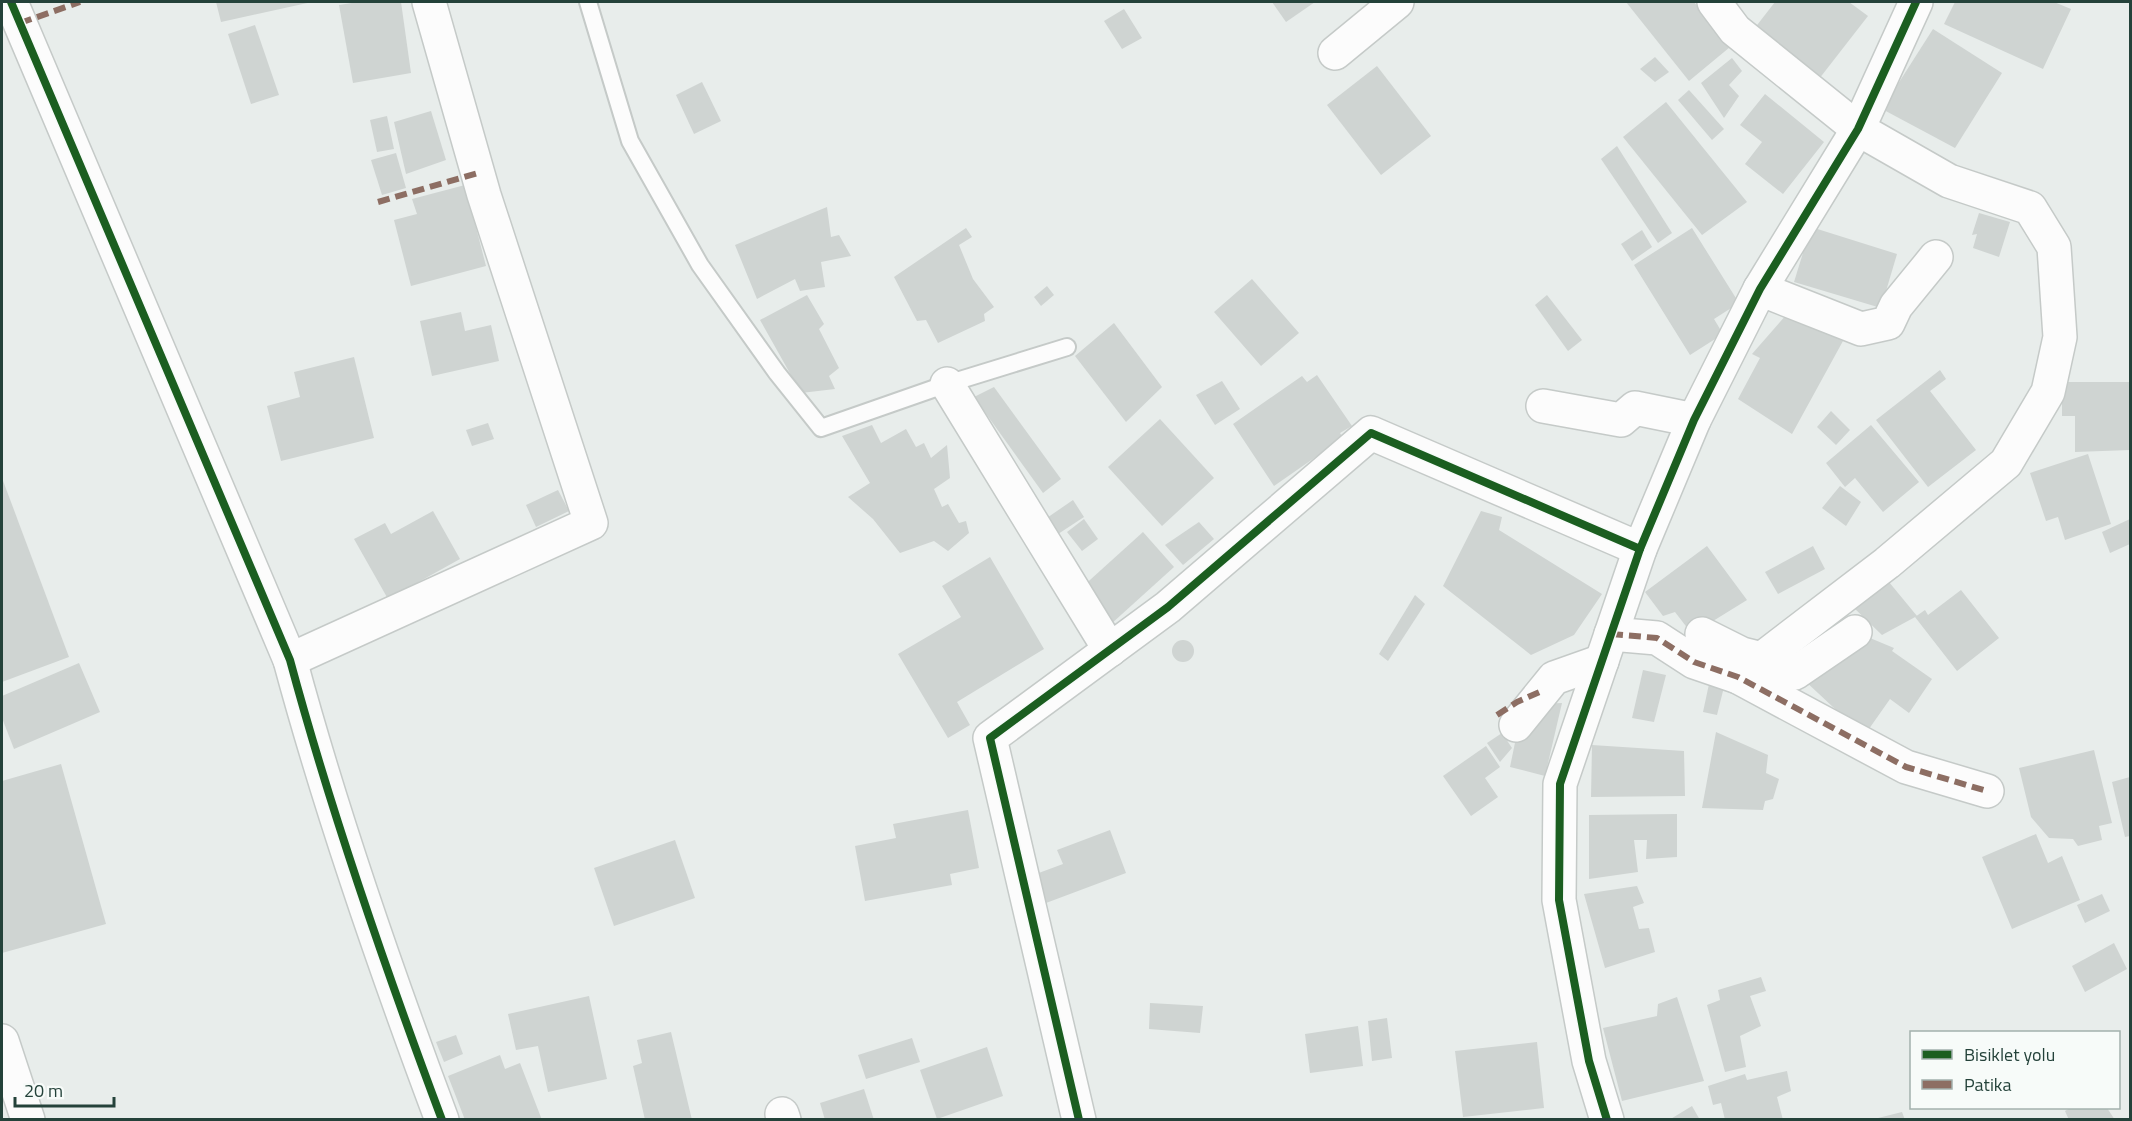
<svg xmlns="http://www.w3.org/2000/svg" width="2132" height="1121" viewBox="0 0 2132 1121" font-family="'Titillium Web',sans-serif">
	<style>
		.building { fill: #cfd4d2 }
		.lines { fill: none; stroke-linecap: round; stroke-linejoin: round }
		.service-casing { stroke: #c5cac8; stroke-width: 20 }
		.minor-casing { stroke: #c5cac8; stroke-width: 36 }
		.service { stroke: #fcfcfc; stroke-width: 16 }
		.minor { stroke: #fcfcfc; stroke-width: 33 }
		.quiet { stroke: #8d6e63; stroke-width: 6; stroke-dasharray: 12 6; stroke-linecap: butt }
		.cycleway-casing { stroke: #f7fbf9; stroke-width: 11 }
		.cycleway { stroke: #1b5e20; stroke-width: 8 }
	</style>
	<rect width="100%" height="100%" fill="#e8edeb"/>
	<g class="building">
		<polygon points="216,2 312,2 221,22"/>
		<polygon points="358,2 401,2 411,73 353,83 339,5"/>
		<polygon points="1272,2 1315,2 1286,22"/>
		<polygon points="1626,2 1694,2 1730,47 1689,81"/>
		<polygon points="1775,2 1849,2 1868,16 1819,79 1754,29"/>
		<polygon points="1955,2 2054,2 2071,9 2043,69 1944,24"/>
		<polygon points="1124,9 1142,38 1122,49 1104,21"/>
		<polygon points="255,25 279,95 251,104 228,34"/>
		<polygon points="1933,29 2002,73 1955,148 1882,109"/>
		<polygon points="1655,57 1669,72 1655,82 1640,69"/>
		<polygon points="1732,58 1742,71 1729,85 1739,96 1724,118 1701,83"/>
		<polygon points="1377,66 1431,136 1381,175 1327,105"/>
		<polygon points="702,82 721,121 694,134 676,95"/>
		<polygon points="1689,90 1724,129 1712,140 1678,100"/>
		<polygon points="1765,94 1824,142 1783,194 1745,164 1762,142 1740,125"/>
		<polygon points="1666,102 1747,202 1702,235 1623,137"/>
		<polygon points="431,111 446,160 406,174 394,122"/>
		<polygon points="387,116 394,149 377,152 370,120"/>
		<polygon points="1617,146 1672,233 1658,243 1601,159"/>
		<polygon points="396,153 406,188 382,195 371,160"/>
		<polygon points="465,185 486,266 411,286 394,220 417,214 412,199"/>
		<polygon points="827,207 831,237 839,235 851,256 821,262 825,287 800,291 795,279 757,299 735,245"/>
		<polygon points="1979,213 2010,222 1999,257 1973,248 1977,234 1972,235"/>
		<polygon points="1811,227 1897,254 1881,308 1794,282"/>
		<polygon points="966,228 972,237 959,245 973,279 994,307 984,314 985,321 938,343 926,320 917,321 894,277"/>
		<polygon points="1692,228 1739,303 1714,319 1723,334 1690,355 1634,265"/>
		<polygon points="1642,230 1652,247 1632,261 1621,244"/>
		<polygon points="1252,279 1299,333 1261,366 1214,312"/>
		<polygon points="1047,286 1054,295 1041,306 1034,297"/>
		<polygon points="807,295 824,324 819,329 839,368 829,376 835,389 801,393 760,320"/>
		<polygon points="1547,295 1582,340 1568,351 1535,305"/>
		<polygon points="461,312 465,331 491,325 499,361 432,376 420,321"/>
		<polygon points="1787,314 1843,341 1792,434 1738,399 1760,358 1752,354"/>
		<polygon points="1114,323 1162,387 1126,422 1075,356"/>
		<polygon points="354,357 374,438 281,461 267,406 300,397 294,372"/>
		<polygon points="1940,370 1946,379 1930,391 1976,450 1928,487 1876,420"/>
		<polygon points="1317,375 1352,426 1340,433 1343,438 1274,486 1233,424 1302,376 1307,382"/>
		<polygon points="1222,381 1240,409 1215,425 1196,395"/>
		<polygon points="2062,382 2130,382 2130,450 2075,452 2075,416 2062,416"/>
		<polygon points="994,387 1061,479 1043,493 974,397"/>
		<polygon points="1831,411 1850,430 1836,445 1817,427"/>
		<polygon points="1160,419 1214,478 1162,526 1108,467"/>
		<polygon points="488,423 494,439 472,446 466,430"/>
		<polygon points="872,425 881,443 906,429 916,447 924,443 931,458 947,445 950,478 934,489 942,507 948,504 959,523 966,521 969,533 948,551 934,541 900,553 873,519 848,497 870,483 842,436"/>
		<polygon points="1871,425 1919,482 1883,512 1855,478 1845,487 1826,463"/>
		<polygon points="2088,454 2111,524 2065,540 2058,517 2046,521 2030,473"/>
		<polygon points="2,478 69,657 2,682"/>
		<polygon points="1840,486 1861,502 1846,526 1822,508"/>
		<polygon points="558,490 569,511 536,527 526,505"/>
		<polygon points="1073,500 1084,517 1052,538 1041,522"/>
		<polygon points="433,511 460,559 388,599 354,539 385,523 391,534"/>
		<polygon points="1481,511 1502,517 1499,530 1602,594 1574,635 1531,655 1443,586"/>
		<polygon points="1084,519 1098,539 1082,551 1067,532"/>
		<polygon points="2130,519 2130,544 2110,553 2102,532"/>
		<polygon points="1199,522 1214,539 1183,565 1165,545"/>
		<polygon points="1143,532 1174,567 1111,624 1080,589"/>
		<polygon points="1707,546 1747,600 1692,634 1675,612 1663,616 1645,592"/>
		<polygon points="1813,546 1825,569 1778,594 1765,572"/>
		<polygon points="990,557 1044,649 957,702 970,725 948,738 898,654 961,617 942,586"/>
		<polygon points="1884,576 1917,616 1882,635 1852,606"/>
		<polygon points="1961,590 1999,638 1957,671 1915,617 1925,610 1928,615"/>
		<polygon points="1415,595 1425,604 1388,661 1379,654"/>
		<polygon points="1870,638 1894,648 1892,651 1932,679 1909,713 1890,699 1864,736 1803,679"/>
		<circle cx="1183" cy="651" r="11"/>
		<polygon points="79,663 100,712 14,749 2,718 2,696"/>
		<polygon points="1643,670 1666,675 1654,722 1632,718"/>
		<polygon points="1709,684 1724,687 1717,715 1703,712"/>
		<polygon points="1562,703 1545,776 1510,767 1517,733 1540,704"/>
		<polygon points="1716,732 1768,755 1766,773 1779,779 1773,799 1765,801 1763,810 1702,808"/>
		<polygon points="1502,733 1512,748 1500,762 1487,743"/>
		<polygon points="1592,745 1684,751 1685,796 1591,797"/>
		<polygon points="1486,746 1500,767 1485,778 1498,797 1471,816 1443,776"/>
		<polygon points="2094,750 2112,823 2099,826 2102,840 2078,846 2073,839 2049,838 2031,817 2019,768"/>
		<polygon points="61,764 106,924 2,953 2,781"/>
		<polygon points="2130,777 2130,836 2125,837 2112,782"/>
		<polygon points="968,810 979,868 950,874 952,885 865,901 855,846 896,838 893,824"/>
		<polygon points="1677,814 1677,857 1646,859 1647,840 1634,840 1638,872 1589,879 1589,815"/>
		<polygon points="1110,830 1126,873 1046,903 1036,874 1063,864 1057,850"/>
		<polygon points="2036,834 2048,863 2062,856 2080,900 2012,929 1982,857"/>
		<polygon points="675,840 695,898 614,926 594,868"/>
		<polygon points="1637,886 1644,903 1633,907 1639,929 1649,928 1655,952 1605,968 1584,894"/>
		<polygon points="2102,894 2110,911 2085,923 2077,905"/>
		<polygon points="2114,943 2127,969 2085,992 2072,966"/>
		<polygon points="1761,977 1766,991 1750,996 1761,1026 1740,1036 1746,1067 1725,1072 1707,1005 1720,1000 1718,990"/>
		<polygon points="589,996 607,1079 548,1092 538,1046 516,1050 508,1014"/>
		<polygon points="1677,997 1704,1081 1622,1101 1603,1028 1657,1016 1658,1004"/>
		<polygon points="1150,1003 1203,1006 1200,1033 1149,1029"/>
		<polygon points="1387,1018 1392,1058 1372,1061 1368,1021"/>
		<polygon points="1358,1026 1363,1066 1310,1073 1305,1034"/>
		<polygon points="671,1032 692,1120 645,1120 633,1066 642,1063 637,1040"/>
		<polygon points="456,1035 463,1054 444,1062 436,1042"/>
		<polygon points="912,1038 920,1062 866,1079 858,1055"/>
		<polygon points="1537,1042 1544,1108 1463,1117 1455,1051"/>
		<polygon points="987,1047 1003,1096 937,1119 920,1070"/>
		<polygon points="500,1055 505,1069 520,1063 542,1120 465,1120 448,1076"/>
		<polygon points="1787,1071 1791,1091 1777,1097 1783,1120 1725,1120 1721,1103 1713,1105 1708,1086 1745,1074 1747,1080"/>
		<polygon points="864,1089 874,1120 825,1120 820,1103"/>
		<polygon points="1692,1106 1700,1120 1669,1120"/>
		<polygon points="2070,1108 2107,1108 2115,1120 2069,1120 2065,1111"/>
		<polygon points="1902,1112 1905,1120 1874,1120 1874,1119"/>
	</g>
	<g class="lines">
		<g class="service-casing">
			<polyline id="service" points="588,2 630,141 700,265 777,373 821,428 947,384 1067,347"/>
		</g>
		<g class="minor-casing">
			<g id="minor">
				<path d="M11,2l279,658c42,156 95,308 152,460"/>
				<polyline points="1714,2 1735,30 1858,129 1949,181 2030,208 2054,247 2060,337 2048,392 2006,463 1887,563 1738,677"/>
				<polyline points="1335,53 1397,2"/>
				<polyline points="1760,289 1861,329 1888,323 1896,306 1936,257"/>
				<polyline points="947,384 1110,650"/>
				<polyline points="1543,406 1621,420 1635,408 1694,420"/>
				<polyline points="1611,634 1657,638 1694,662 1738,677 1906,767 1987,791"/>
				<polyline points="1702,634 1742,654 1762,659"/>
				<polyline points="1765,657 1795,673 1855,632"/>
				<polyline points="290,660 591,523 484,195 429,2"/>
				<polyline points="1516,725 1554,678 1602,661"/>
				<polyline points="2,1041 28,1120"/>
				<polyline points="782,1114 784,1120"/>
				<polyline points="1079,1120 990,738 1168,607 1371,433 1640,549"/>
				<polyline points="1607,1120 1589,1061 1559,900 1560,784 1640,549 1694,420 1760,289 1858,129 1916,2"/>
			</g>
		</g>
		<use href="#service" class="service"/>
		<use href="#minor" class="minor"/>
		<g class="quiet">
			<polyline points="20,23 80,2"/>
			<polyline points="378,202 478,173"/>
			<polyline points="1611,634 1657,638 1694,662 1738,677 1906,767 1987,791"/>
			<polyline points="1497,715 1517,702 1544,690"/>
		</g>
		<g class="cycleway-casing">
			<g id="cycleway">
				<path d="M11,2l279,658c42,156 95,308 152,460"/>
				<polyline points="1079,1120 990,738 1168,607 1371,433 1640,549"/>
				<polyline points="1607,1120 1589,1061 1559,900 1560,784 1640,549 1694,420 1760,289 1858,129 1916,2"/>
			</g>
		</g>
		<use href="#cycleway" class="cycleway"/>
	</g>
	<rect width="2132" height="1121" fill="none" stroke="#24423a" stroke-width="6"/>
	<rect x="1910" y="1031" width="210" height="78" fill="#f7fbf9" stroke="#a3b1ad" stroke-width="1.5"/>
	<rect x="1922" y="1050" width="30" height="9" fill="#1b5e20" stroke="#a3b1ad" stroke-width="1.5"/>
	<text x="1964" y="1061" font-size="18" fill="#24423a">Bisiklet yolu</text>
	<rect x="1922" y="1080" width="30" height="9" fill="#8d6e63" stroke="#a3b1ad" stroke-width="1.5"/>
	<text x="1964" y="1091" font-size="18" fill="#24423a">Patika</text>
	<path d="M15 1097v9h99v-9" fill="none" stroke="#24423a" stroke-width="3"/>
	<text x="24" y="1097" font-size="18" fill="#24423a" stroke="#f7fbf9" stroke-width="4.5" paint-order="stroke">20 m</text>
</svg>
